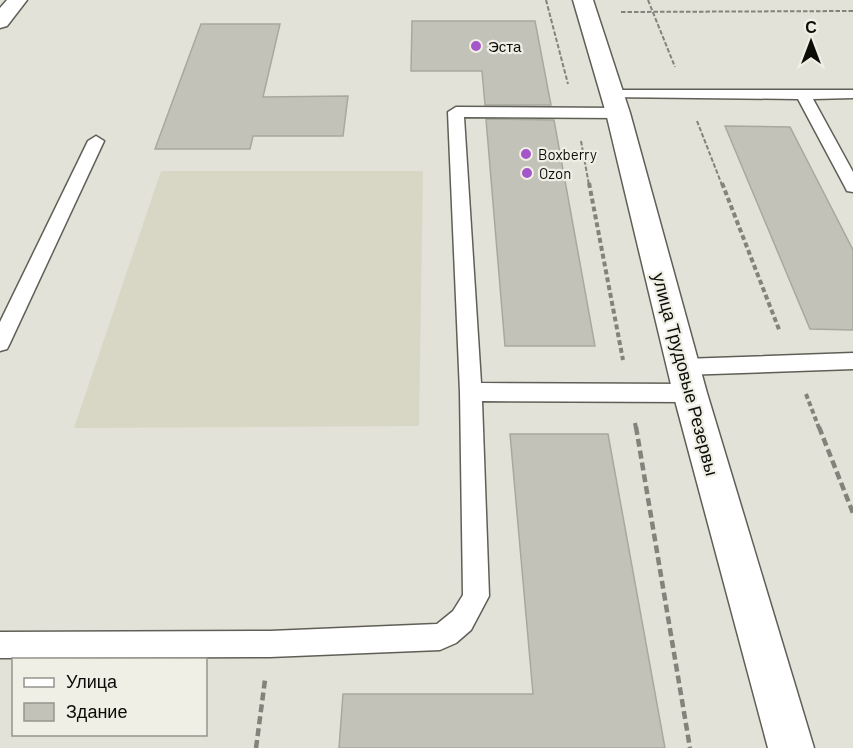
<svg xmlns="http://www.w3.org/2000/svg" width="853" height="748" viewBox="0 0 853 748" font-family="Barlow,sans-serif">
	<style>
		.built { fill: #d8d6c5 }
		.building { fill: #c3c2b8; stroke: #a9a89f; stroke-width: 1.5 }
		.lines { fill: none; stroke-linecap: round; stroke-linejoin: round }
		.service-casing { stroke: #605f57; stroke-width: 3 }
		.minor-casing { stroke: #605f57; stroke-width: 3 }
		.tertiary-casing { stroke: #605f57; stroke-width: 3 }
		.path-far2 { stroke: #83837b; stroke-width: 2; stroke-dasharray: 4.5 2; stroke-linecap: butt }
		.path-far1 { stroke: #83837b; stroke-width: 4; stroke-dasharray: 5 3; stroke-linecap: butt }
		.path { stroke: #83837b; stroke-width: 4.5; stroke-dasharray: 8 4; stroke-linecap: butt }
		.service { fill: #fff; fill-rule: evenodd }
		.minor { fill: #fff; fill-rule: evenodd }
		.tertiary { fill: #fff; fill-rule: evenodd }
		.poi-dot { fill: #a557c9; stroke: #f0efe5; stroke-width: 2 }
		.labels { text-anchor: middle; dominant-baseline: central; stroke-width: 4.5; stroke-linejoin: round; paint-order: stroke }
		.far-poi-label { font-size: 15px; fill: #0c0c08; stroke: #f0efe5; text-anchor: start }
		.street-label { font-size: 18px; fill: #0c0c08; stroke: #f0efe5 }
	</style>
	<rect width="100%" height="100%" fill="#e3e2d8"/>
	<polygon class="built" points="161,171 423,171 419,426 74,428"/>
	<g class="building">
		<polygon points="412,21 535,21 551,105 485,105 482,71 411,71"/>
		<polygon points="201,24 280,24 263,97 348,96 343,136 253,136 250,149 155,149"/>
		<polygon points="486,119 554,120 595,346 505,346"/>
		<polygon points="725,126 790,127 853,250 853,330 810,329"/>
		<polygon points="510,434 608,434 665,748 339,748 343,694 533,694"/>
	</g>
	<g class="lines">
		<g class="service-casing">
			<g id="service">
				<polygon points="612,90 853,90 853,98 813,99 853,172 853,192 847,191 845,187 798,99 607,97 605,94 607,91"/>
				<polygon points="456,107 618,108 626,113 618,118 464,117 481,383 690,384 698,387 701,393 698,399 690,402 482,401 489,596 471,630 456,643 440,650 270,657 0,658 0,632 270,631 437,624 453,611 463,595 460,392 448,112"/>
				<polygon points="96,136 104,141 10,343 7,349 0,351 0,322 88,141"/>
				<polygon points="853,353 853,369 683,375 676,373 673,367 676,361 683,359"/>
			</g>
		</g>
		<g class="minor-casing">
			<polygon id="minor" points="7,0 27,0 7,26 0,28 0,8"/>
		</g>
		<g class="tertiary-casing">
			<polygon id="tertiary" points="573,0 593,0 630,113 707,393 814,748 768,748 673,393 606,113"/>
		</g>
		<g class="path-far2">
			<polyline points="546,0 568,84"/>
			<polyline points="648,0 675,67"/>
			<polyline points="621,12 853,11"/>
			<polyline points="697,121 722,185"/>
			<polyline points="581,141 589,185"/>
		</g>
		<g class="path-far1">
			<polyline points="589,183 623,360"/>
			<polyline points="722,183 780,332"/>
			<polyline points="806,394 819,428"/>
			<polyline points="635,423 636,428"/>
		</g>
		<g class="path">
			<polyline points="636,427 690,748"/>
			<polyline points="819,427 853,513"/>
			<polyline points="256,748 265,680"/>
		</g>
		<use href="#service" class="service"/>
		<use href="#minor" class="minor"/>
		<use href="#tertiary" class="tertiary"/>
	</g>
	<g class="poi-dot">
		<circle cx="476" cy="46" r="6"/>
		<circle cx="526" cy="154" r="6"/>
		<circle cx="527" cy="173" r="6"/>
	</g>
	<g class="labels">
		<g class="far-poi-label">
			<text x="488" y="46">Эста</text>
			<text x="538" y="154">Boxberry</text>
			<text x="539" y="173">Ozon</text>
		</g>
		<g class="street-label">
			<text transform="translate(686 374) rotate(75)">улица Трудовые Резервы</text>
		</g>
	</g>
	<rect x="12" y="658" width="195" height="78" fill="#f0efe5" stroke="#95948d" stroke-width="1.5"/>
	<rect x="24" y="678" width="30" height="9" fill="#ffffff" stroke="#95948d" stroke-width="1.5"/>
	<text x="66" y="688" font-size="18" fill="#0c0c08">Улица</text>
	<rect x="24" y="703" width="30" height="18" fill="#c3c2b8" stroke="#95948d" stroke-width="1.5"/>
	<text x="66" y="718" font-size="18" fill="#0c0c08">Здание</text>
	<g transform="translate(811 42)" stroke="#f0efe5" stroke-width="4.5" paint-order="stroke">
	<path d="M0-4.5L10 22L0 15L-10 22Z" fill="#0c0c08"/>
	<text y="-9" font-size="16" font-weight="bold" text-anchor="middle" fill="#0c0c08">С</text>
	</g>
</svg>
